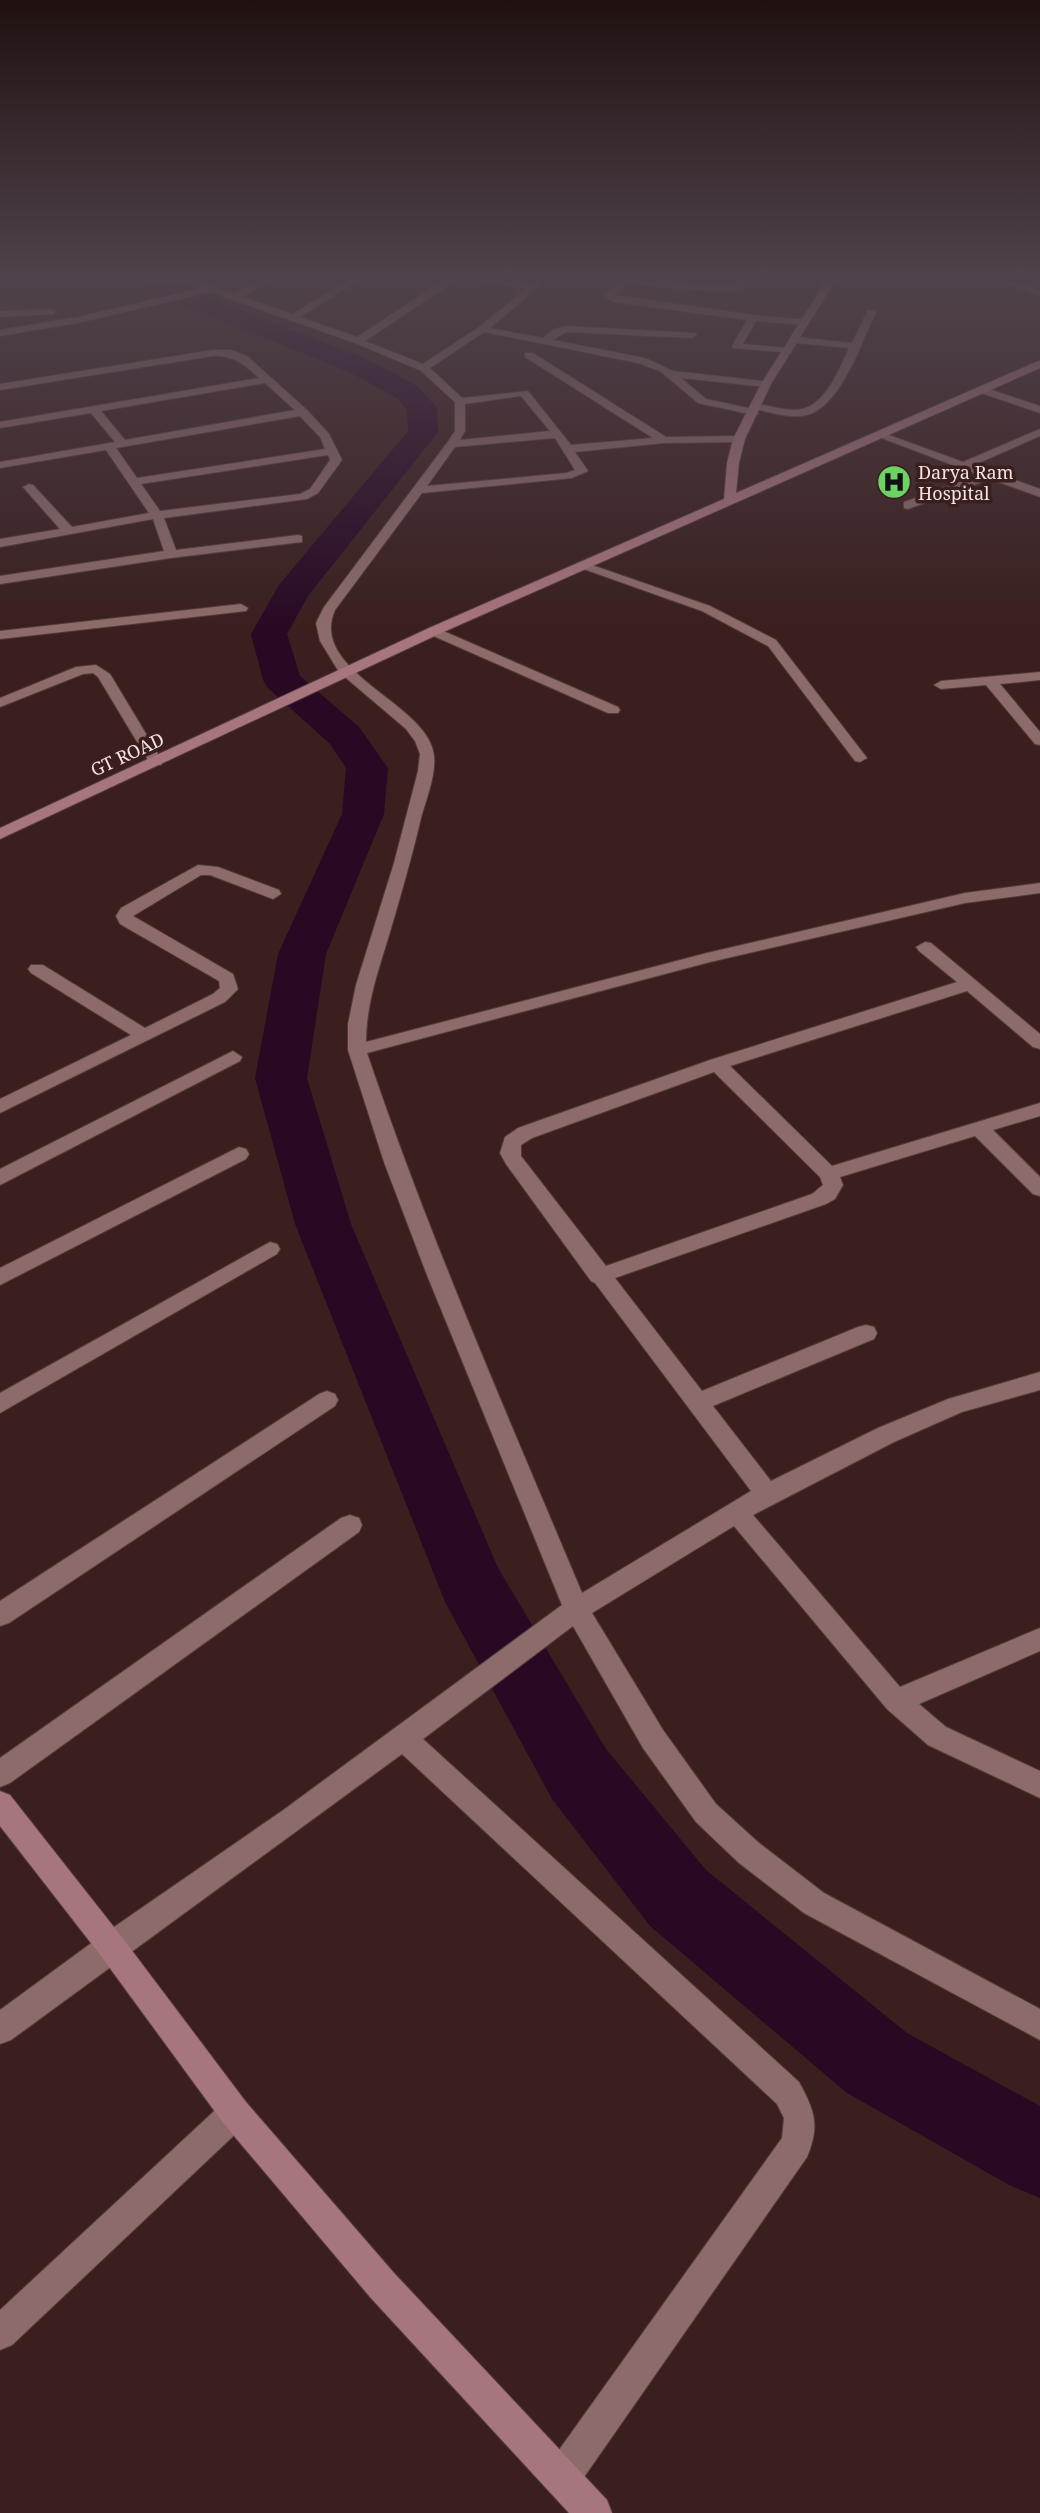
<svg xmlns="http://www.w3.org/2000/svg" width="1040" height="2513" viewBox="0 0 1040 2513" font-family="'Noto Serif',serif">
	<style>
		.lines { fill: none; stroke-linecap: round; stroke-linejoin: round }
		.river { fill: #280924; fill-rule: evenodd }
		.lane-casing { stroke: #533c3c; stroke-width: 2 }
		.street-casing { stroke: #533c3c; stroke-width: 2 }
		.secondary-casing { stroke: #533c3c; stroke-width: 2 }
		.lane { fill: #8d6b6a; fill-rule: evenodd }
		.street { fill: #8d6b6a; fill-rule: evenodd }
		.secondary { fill: #a7757e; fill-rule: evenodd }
		.labels { text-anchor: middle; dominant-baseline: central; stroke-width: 7; stroke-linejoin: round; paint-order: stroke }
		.far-poi-label { font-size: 18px; fill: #f6e2e1; stroke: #3a1f1e; text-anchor: start }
		.far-street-label { font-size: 18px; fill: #f6e2e1; stroke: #3a1f1e }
	</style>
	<rect width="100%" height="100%" fill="#3a1f1e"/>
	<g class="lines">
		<polygon class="river" points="120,276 155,276 369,360 417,386 437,408 438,432 308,596 287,634 300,676 359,727 388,768 384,814 326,954 307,1078 351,1224 498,1568 606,1749 706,1870 907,2033 1040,2106 1040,2198 1009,2185 847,2093 650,1926 552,1799 445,1602 295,1224 255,1078 278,954 342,814 346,768 330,744 268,688 263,680 251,634 279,585 408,431 407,410 397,398 349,372 123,281"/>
		<g class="lane-casing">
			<polygon id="lane" points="578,563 586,563 710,606 776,640 867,758 860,762 855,761 768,646 702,611 578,567"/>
		</g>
		<g class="street-casing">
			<g id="street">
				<path d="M171,276h14l49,18 30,-18h11l-32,21 49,17 63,-38h11l-66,41 57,20 93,-61h35l47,8 9,-8h10l-61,52 53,10 9,-8 13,-4 130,7 2,2 -5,3 -126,-6 -13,8 92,18 28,13 97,11v4l-4,1 -85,-9 25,21 47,10v-4l4,-1c14,2 31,8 45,5 24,-5 38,-41 47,-61l-54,-5 -5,-3 5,-3 57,6 16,-33 8,2c-14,29 -35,94 -69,103 -15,4 -33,-2 -49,-5v4l-4,1 -56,-12 -38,-32 -22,-8 -154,-31 -54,36 32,30 66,-7 43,54 82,-7 -128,-81v-4h8l133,84 73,-1 6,3 -6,3 -75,1 -89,9 13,19 -16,7 -150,15 -87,117c-28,62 95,94 99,146 2,20 -8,43 -13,62 -9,39 -20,76 -31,114 -11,36 -24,72 -24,110l341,-89 258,-60 75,-10v10l-75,10 -255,59 -343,91c62,184 140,361 215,540l169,-102 -156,-208 -4,-2 -85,-117 -6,-11 5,-16 13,-9 192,-68 247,-78 -38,-31 -3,-4 9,-5 6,1 109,91v15l-7,-2 -66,-56 -237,75 102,100 208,-63v13l-47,14 47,47v19l-7,-2 -58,-58 -135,41 3,8 -8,14 -9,5 -211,74 87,113 156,-64 8,-2 8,2 3,6 -3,6 -161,67 58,75 107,-53 70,-29 92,-27v18l-78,22 -68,30 -141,73 147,172 140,-59v23l-121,53 27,23 94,44v27l-112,-53 -41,-36 -153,-183 -142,87 71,117 53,74 43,39 65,50 216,116v31l-236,-127 -65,-50 -43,-41 -53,-74 -70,-122 -150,113 376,343c16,29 21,44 8,75l-232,333 -13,5 -13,-5 -5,-13 5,-13 233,-326 2,-20 -7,-14 -375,-350 -391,286 -11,4v-34l101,-74 181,-125 280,-206 -135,-330 -43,-113 -36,-112v-26l8,-39 38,-122 24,-92 2,-17 -5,-13 -9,-12 -67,-57 -19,-31 -4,-18 8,-16 123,-164 8,-12v-29l-35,-32 -65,-27 -145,-51 -132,31 -78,13v-6l78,-13 123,-29zM461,277l65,12 -47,38 -56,37 -58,-23zM521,396l29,35 -90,9 5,-9v-27zM555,438l20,32 -9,3 -139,13 28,-39zM714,1072l106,105 3,8 -11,9 -206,72 -85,-110v-11l11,-7z"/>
				<polygon points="740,276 749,276 740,289 727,292 627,284 614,295 753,315 807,320 809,322 804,325 756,321 743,344 788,348 792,349 792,353 733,348 732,346 747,320 613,302 603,295 625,278 727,286 734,285"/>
				<polygon points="1011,280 1040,290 1040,296 1008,285 1006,283"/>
				<polygon points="50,309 55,312 53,314 0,317 0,311"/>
				<path d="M213,350h18l16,6 60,54 22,24 13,26 -24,33 -11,6 -143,19 12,32 122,-15 4,1v6l-131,16 -171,26v-8l164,-25 -11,-32 -153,28v-8l60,-10 -37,-42 6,-3 4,1 39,42 77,-14 -43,-63 -106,18v-6l115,-20 -24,-29 -91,15v-6l259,-44c-15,-14 -24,-22 -46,-22l-213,34v-6zM265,383l30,27 -170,30 -24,-29zM300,416l20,21 5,12 -188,29 -21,-30zM328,455l2,5 -20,29 -10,5 -140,17 -19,-27z"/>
				<polygon points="981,389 989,389 1040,406 1040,413 981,393"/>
				<polygon points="1040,429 1040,436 974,465 1040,489 1040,497 990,479 908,509 904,508 904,502 979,475 876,436 886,434 963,462"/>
				<polygon points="241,604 248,608 246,611 0,639 0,631"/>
				<polygon points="434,627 618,707 620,710 618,713 608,713 429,634 429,628"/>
				<polygon points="96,665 110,674 163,762 161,765 151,765 98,677 93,673 83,674 0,707 0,698 76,667"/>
				<polygon points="1040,672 1040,680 1000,684 1040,732 1040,745 1035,744 986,685 941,689 934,685 941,681"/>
				<polygon points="198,865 218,867 279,890 281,894 273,899 210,875 201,875 133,916 233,974 238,989 225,1002 0,1113 0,1099 131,1035 31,973 28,969 31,965 43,965 145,1028 213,994 220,988 219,981 120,924 116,916 121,908"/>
				<polygon points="233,1051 242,1057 240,1061 0,1185 0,1169"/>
				<polygon points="239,1147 246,1149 249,1154 246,1159 0,1285 0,1268"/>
				<polygon points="270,1242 277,1244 280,1249 277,1254 0,1413 0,1393"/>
				<polygon points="327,1391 335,1394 338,1400 335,1406 9,1623 0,1626 0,1601 319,1394"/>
				<polygon points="350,1515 359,1518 362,1525 359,1532 10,1783 0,1787 0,1758 341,1518"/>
				<polygon points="235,2097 246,2102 251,2113 246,2124 12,2345 0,2350 0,2310 224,2102"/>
			</g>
		</g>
		<g class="secondary-casing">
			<g id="secondary">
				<polygon points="829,276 838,276 771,384 745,439 739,463 736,493 1036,362 1040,361 1040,368 439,634 0,839 0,828 429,628 724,499 727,463 733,439 761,384"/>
				<polygon points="0,1791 10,1795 121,1936 246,2102 394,2273 607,2500 612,2513 569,2513 370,2297 224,2124 101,1956 0,1826"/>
			</g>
		</g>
		<use href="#lane" class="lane"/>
		<use href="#street" class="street"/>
		<use href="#secondary" class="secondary"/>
	</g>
	<linearGradient id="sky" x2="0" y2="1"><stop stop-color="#201110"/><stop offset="0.44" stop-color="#4f424c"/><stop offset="1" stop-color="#4f424c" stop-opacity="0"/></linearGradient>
	<rect width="1040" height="628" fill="url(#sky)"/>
	<defs>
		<g id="hospital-disc" transform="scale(1.75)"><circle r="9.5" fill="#6cd362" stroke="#3a1f1e"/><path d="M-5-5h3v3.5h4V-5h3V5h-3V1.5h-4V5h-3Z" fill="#111"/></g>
	</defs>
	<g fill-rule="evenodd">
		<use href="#hospital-disc" x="894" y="482"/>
	</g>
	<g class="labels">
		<g class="far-poi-label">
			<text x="918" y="472">Darya Ram<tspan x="918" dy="21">Hospital</tspan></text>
		</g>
		<g class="far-street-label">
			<text transform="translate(127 754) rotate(-25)">GT ROAD</text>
		</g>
	</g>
</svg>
